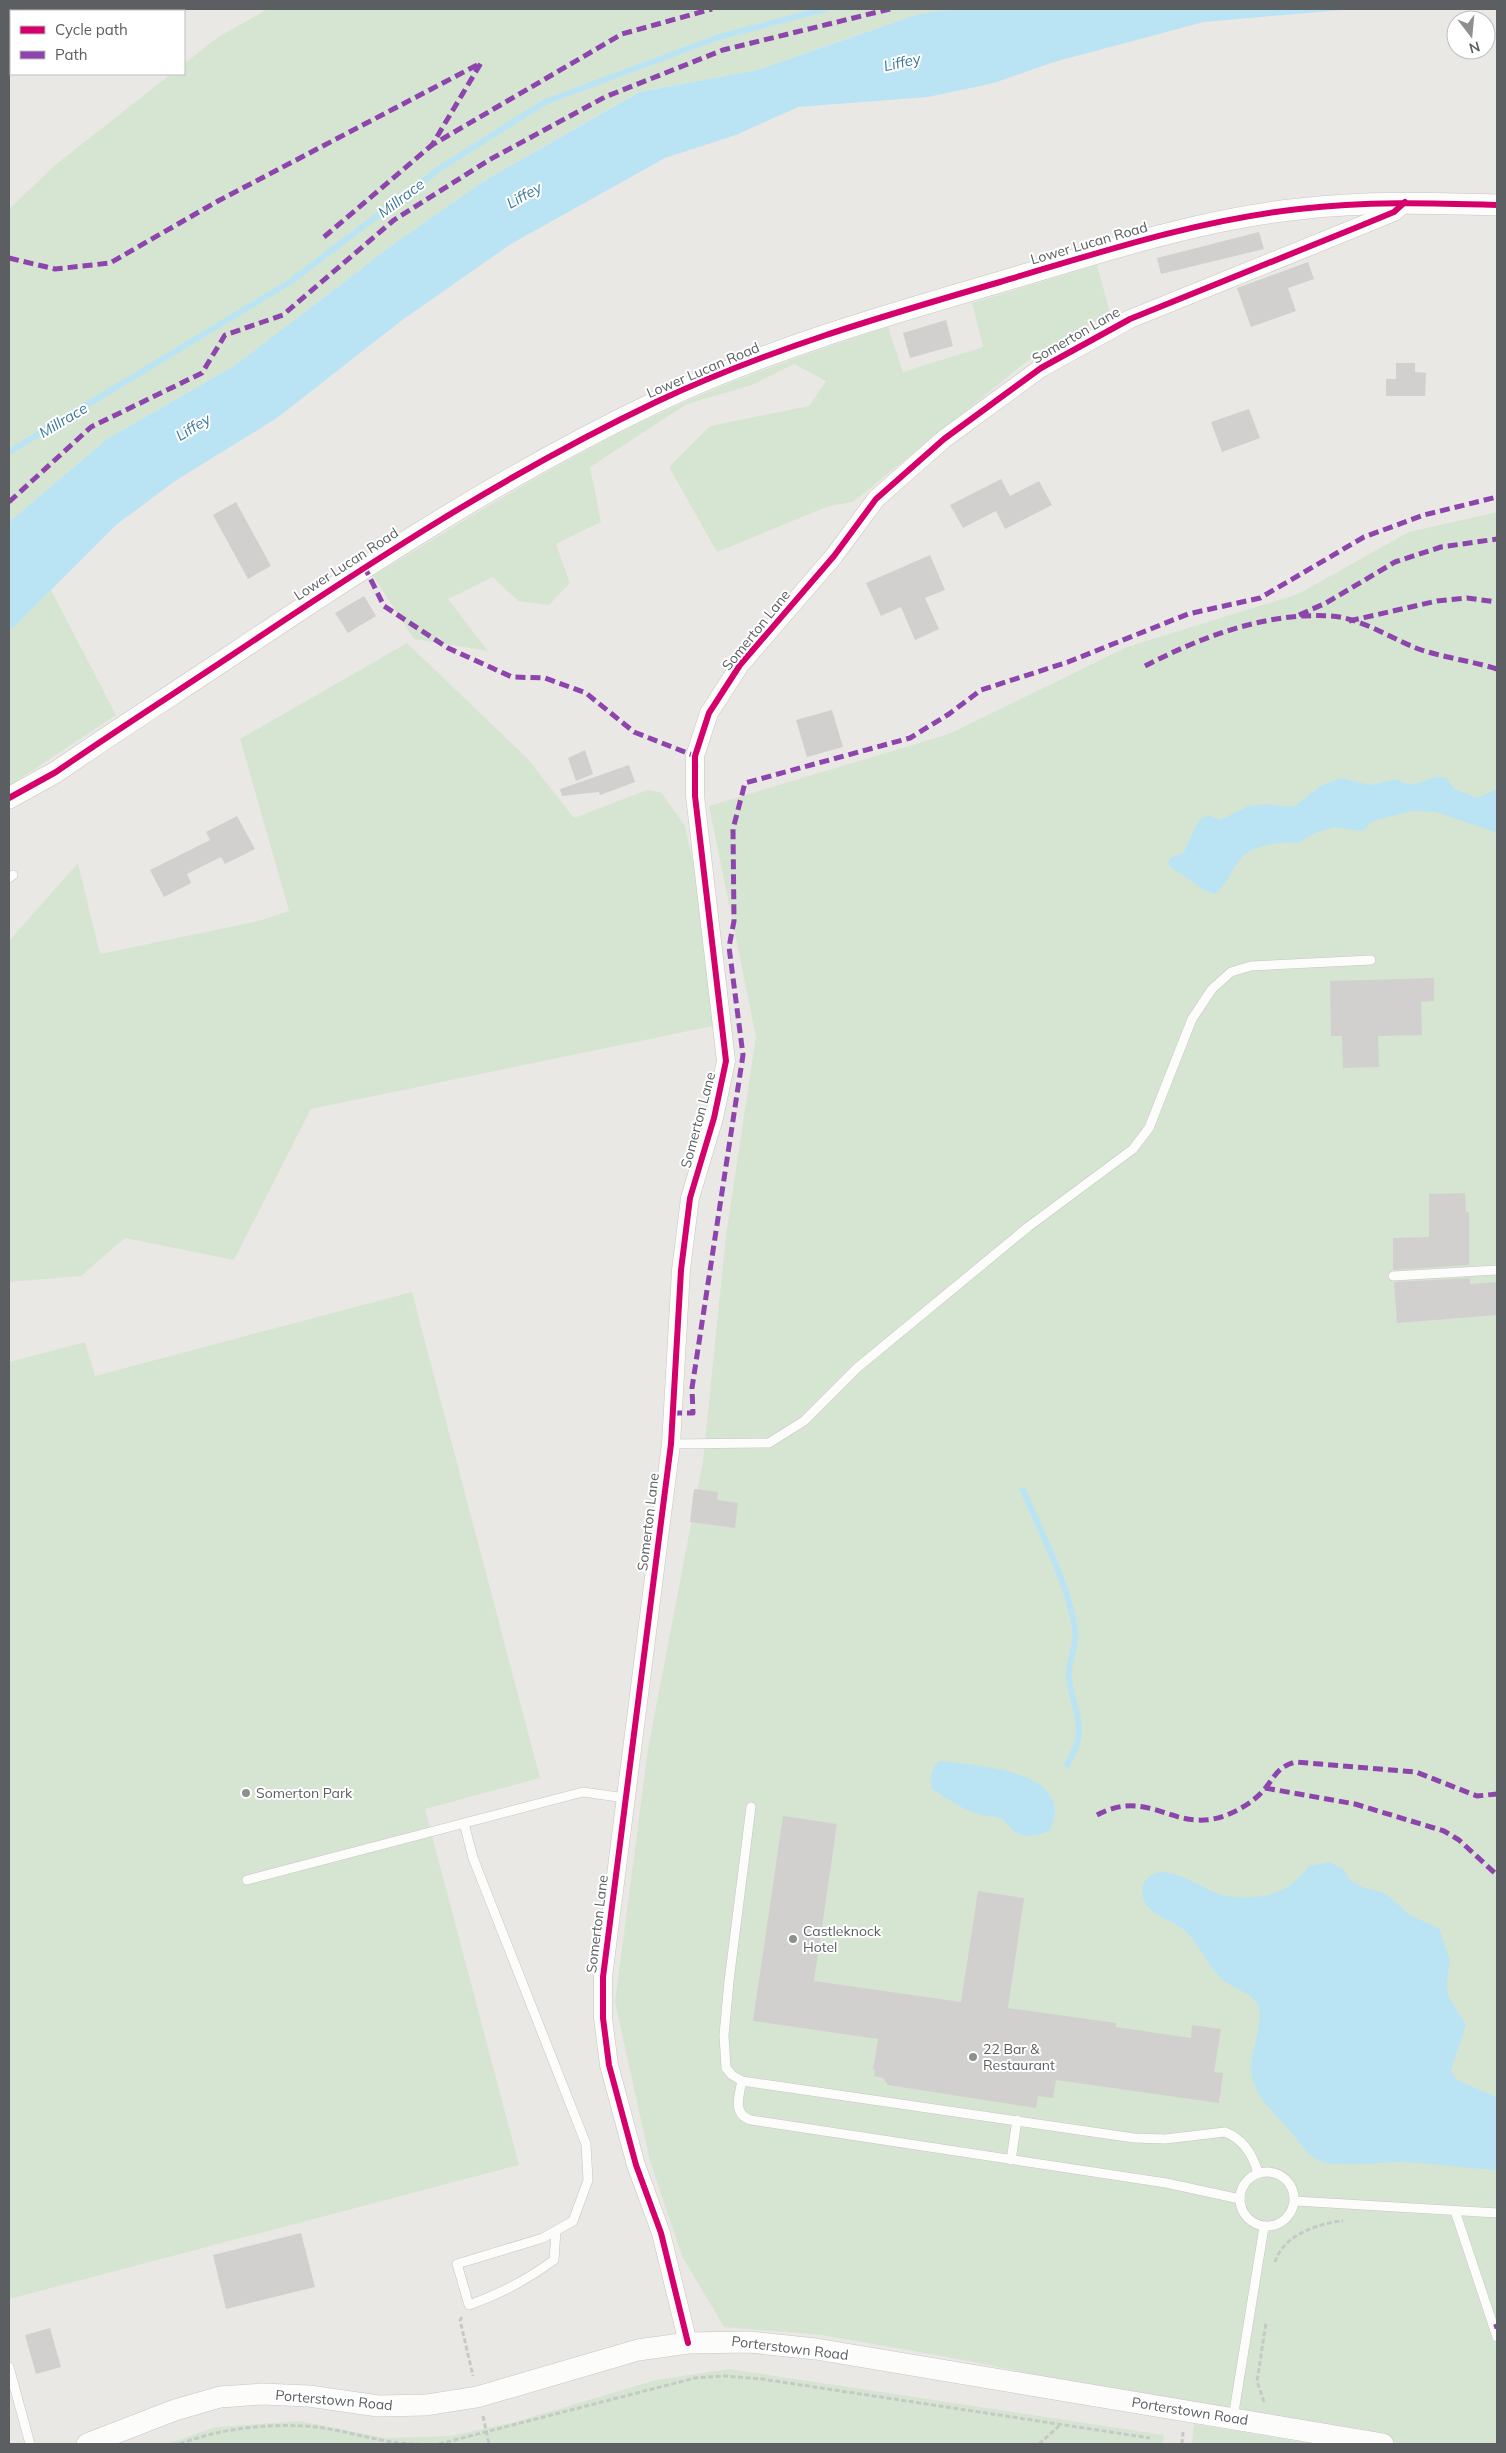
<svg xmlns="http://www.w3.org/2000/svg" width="1506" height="2453" viewBox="0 0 1506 2453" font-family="Mulish,sans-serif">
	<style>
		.green { fill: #d6e5d1 }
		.water { fill: #bae4f4 }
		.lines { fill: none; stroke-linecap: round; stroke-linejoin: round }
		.stream { stroke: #bae4f4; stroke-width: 6 }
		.building { fill: #d2d0ce }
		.service-casing { stroke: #c6c5c6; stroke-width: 10 }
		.minor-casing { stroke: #c6c5c6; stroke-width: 19 }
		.tertiary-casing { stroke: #c6c5c6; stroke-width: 22 }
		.path { stroke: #c6cac7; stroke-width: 3; stroke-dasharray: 5 2.5; stroke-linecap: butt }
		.service { stroke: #fcfcfb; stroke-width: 9 }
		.minor { stroke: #fcfcfb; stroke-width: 18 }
		.tertiary { stroke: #fcfcfb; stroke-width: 21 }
		.quiet { stroke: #8e44ad; stroke-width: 5; stroke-dasharray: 10 5; stroke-linecap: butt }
		.cycleway-casing { stroke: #fff; stroke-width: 9 }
		.cycleway { stroke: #d6006c; stroke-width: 6 }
		.poi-dot { fill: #8d8f90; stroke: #fff; stroke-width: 2 }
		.labels { text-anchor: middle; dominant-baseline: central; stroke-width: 4; stroke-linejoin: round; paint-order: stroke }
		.street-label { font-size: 14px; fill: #5b5f62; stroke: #fff }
		.poi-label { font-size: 14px; fill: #5b5f62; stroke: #fff; text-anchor: start }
		.water-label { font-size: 15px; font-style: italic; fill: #3e7a9a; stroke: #fff }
	</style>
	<rect width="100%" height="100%" fill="#eae8e5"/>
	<g class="green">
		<polygon points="268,9 952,9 919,14 757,70 638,92 484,181 395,243 234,366 107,439 9,522 9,209 54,166 171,74 184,74 184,64 218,37"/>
		<path d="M1097,265l13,48 -84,49 -173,140 -24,4 -112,46 -48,-85 41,-41 99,-20 17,-25 -32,-17 -42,21 -65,19 -97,63 11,55 -45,22 14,39 -21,22 -31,-4 -25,-24 -45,22 40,52 -74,-12 -41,-63c76,-46 152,-94 231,-135 91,-48 187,-83 284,-114l15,45 80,-25 -11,-44z"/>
		<polygon points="1497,512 1497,2444 1405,2444 1188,2406 963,2360 822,2335 724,2327 682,2256 650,2161 615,2002 648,1749 703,1461 726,1235 756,1037 709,806 949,734 1127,647 1298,594 1409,532"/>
		<polygon points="51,590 116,715 9,786 9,632"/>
		<polygon points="407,643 528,759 574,818 647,790 661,792 685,826 700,893 713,1026 311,1109 234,1260 125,1238 81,1276 9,1282 9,941 78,863 100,954 258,921 289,911 240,739"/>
		<polygon points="412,1292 540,1778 425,1809 519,2165 9,2299 9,1362 85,1342 95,1376"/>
		<polygon points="729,2369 1164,2435 1163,2444 166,2444 216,2427 300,2421 385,2438 450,2436 515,2422 656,2380"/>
		<polygon points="1194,2424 1313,2444 1192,2444"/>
	</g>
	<g class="water">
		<polygon points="952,9 1354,9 1204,22 1054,62 994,83 928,97 798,107 736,135 665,158 511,244 401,321 277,418 175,481 116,525 9,632 9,522 107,439 234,366 395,243 484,181 639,92 757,70 919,14"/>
		<path d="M1434,777l12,1 9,11 22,9 20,-9v44l-61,-21 -23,-1 -41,10 -6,8 -6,2 -24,-4 -19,5 -21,12c-12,-5 -45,3 -54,13 -10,12 -15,28 -27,37l-10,-3 -37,-26 2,-7 14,-6 14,-31 10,-6 12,5 28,-14 19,-2 26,3 29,-22 19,-7 29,7 27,-6c12,10 25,3 37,-2z"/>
		<path d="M940,1761c31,4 115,7 115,51 0,5 -3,13 -4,18 -9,4 -21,8 -31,5 -8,-3 -11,-11 -17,-15 -7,-5 -15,-3 -23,-6 -17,-4 -34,-16 -48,-25 -2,-12 -2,-21 8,-28z"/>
		<path d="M1329,1862l14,7 7,11 14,8 21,5 26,23 28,12 11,32 -3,19 1,16 18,30 -15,45 6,10 40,17v73c-31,-2 -63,-6 -94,-8 -21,0 -65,6 -83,-1 -14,-5 -20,-19 -29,-29 -15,-18 -39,-36 -40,-62 -1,-18 15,-52 6,-67 -7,-11 -25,-15 -34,-23 -15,-13 -23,-35 -37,-48 -15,-15 -39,-14 -44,-38 0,-5 0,-10 4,-14 18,-23 60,13 80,16 35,5 61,-1 83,-30z"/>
	</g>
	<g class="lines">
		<g class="stream">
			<polyline points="9,452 290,282 439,169 545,102 719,37 825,9"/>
			<path d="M1023,1490c18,43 45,93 52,139 3,17 -8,33 -6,49 5,38 21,49 -2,87"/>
		</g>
	</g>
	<g class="building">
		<polygon points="1259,232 1264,249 1161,274 1157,258"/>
		<polygon points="1308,262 1314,279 1288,288 1296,311 1251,327 1237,288"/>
		<polygon points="946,320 953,346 910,358 903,333"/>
		<polygon points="1396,363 1415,363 1415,372 1426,373 1425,396 1386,396 1386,379 1396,379"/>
		<polygon points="1249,409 1260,438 1222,452 1211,422"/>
		<polygon points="1001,479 1010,496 1039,481 1052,505 1005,529 996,511 963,528 950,505"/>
		<polygon points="236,502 271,566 248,579 213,515"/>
		<polygon points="930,555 945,590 925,598 939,629 915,640 901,607 881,616 866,583"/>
		<polygon points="364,596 376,616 348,633 335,613"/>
		<polygon points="832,710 843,747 807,757 796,720"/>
		<polygon points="585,750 593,774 576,781 568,758"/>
		<polygon points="629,765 635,782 600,795 599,792 562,796 560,789"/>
		<polygon points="237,816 255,849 225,864 221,857 187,874 191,883 164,897 150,870 210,840 206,832"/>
		<polygon points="1434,978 1434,1001 1421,1002 1422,1035 1378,1036 1379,1067 1343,1068 1342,1036 1331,1036 1330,981"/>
		<polygon points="1465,1193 1466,1212 1469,1212 1469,1265 1393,1270 1393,1238 1429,1237 1429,1194"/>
		<polygon points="1470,1278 1470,1284 1497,1282 1497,1315 1397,1323 1394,1282"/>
		<polygon points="694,1489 718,1492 717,1500 738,1503 735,1528 690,1522"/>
		<polygon points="783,1816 837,1824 814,1981 961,2002 978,1891 1024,1898 1008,2008 1116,2023 1116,2027 1191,2038 1192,2025 1221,2029 1214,2072 1223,2073 1219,2103 1056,2080 1053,2098 1038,2096 1036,2108 888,2085 883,2078 874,2076 875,2070 873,2070 878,2039 753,2021"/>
		<polygon points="301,2233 315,2287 226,2309 213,2255"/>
		<polygon points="50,2328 61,2367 36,2374 25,2335"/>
	</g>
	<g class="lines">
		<g class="service-casing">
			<g id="service">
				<polyline points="9,878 13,875"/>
				<polyline points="1393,1276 1497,1270"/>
				<polyline points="671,1444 769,1443 804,1421 857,1368 1028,1227 1133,1149 1149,1128 1192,1019 1212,989 1231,972 1251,966 1371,960"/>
				<path d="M751,1807l-22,174 -5,54 2,33 6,7 10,6 392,57 31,1 60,-7c18,7 28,23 33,41"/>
				<path d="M464,1823l9,35 113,286 2,36 -15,41 -30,17 -86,26 12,41c31,-11 58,-25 85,-45l2,-29"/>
				<polyline points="247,1880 583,1792 625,1798"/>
				<path d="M742,2081c-3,15 -10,33 9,39l415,63 74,16"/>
				<polyline points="1011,2160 1017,2120"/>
				<circle cx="1267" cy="2199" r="27"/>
				<polyline points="1295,2201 1497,2213"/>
				<polyline points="1455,2211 1497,2337"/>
				<polyline points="9,2367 30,2444"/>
				<polyline points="1233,2418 1264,2227"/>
			</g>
		</g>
		<g class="minor-casing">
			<polyline id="minor" points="688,2343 661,2233 636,2165 609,2065 603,2018 603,1977 671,1444 681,1270 690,1198 714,1118 726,1061 695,796 695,756 709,713 740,665 834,556 876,499 944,439 1041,368 1130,319 1360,226 1394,212 1405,202"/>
		</g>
		<g class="tertiary-casing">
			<g id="tertiary">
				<path d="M9,798l47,-26c59,-41 119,-79 179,-119 136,-91 272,-180 421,-251 110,-52 227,-86 344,-120 98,-29 197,-62 299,-73 66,-8 132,-6 198,-4"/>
				<polyline points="87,2444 175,2410 220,2397 262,2394 309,2396 378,2406 426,2405 477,2397 638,2350 688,2343 749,2342 816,2349 1383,2444"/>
			</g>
		</g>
		<g class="path">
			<path d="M1275,2262c8,-27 44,-39 68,-41"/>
			<polyline points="462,2317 460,2320 473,2376"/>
			<polyline points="1264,2402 1257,2381 1266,2323"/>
			<polyline points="483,2416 489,2444"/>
			<path d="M180,2444c38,-15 83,-20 124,-18 39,2 75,18 114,18"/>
			<polyline points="439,2444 695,2378 724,2376 762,2379 1150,2438"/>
			<polyline points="1039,2444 1060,2425"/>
			<polyline points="1182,2444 1183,2432"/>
		</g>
		<use href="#service" class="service"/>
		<use href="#minor" class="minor"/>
		<use href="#tertiary" class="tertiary"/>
		<g class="quiet">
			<polyline points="324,237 432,145"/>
			<polyline points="9,258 55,269 110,263 218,201 481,63 432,145 622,34 712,9"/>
			<polyline points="9,502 91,427 202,373 225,335 283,315 394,220 489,160 605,97 723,50 890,9"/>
			<polyline points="364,566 384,606 448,648 512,677 545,678 586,693 634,732 695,756"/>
			<polyline points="1299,615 1326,603 1395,562 1441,547 1497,539"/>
			<polyline points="1349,621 1437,601 1467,598 1497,602"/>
			<path d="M1145,666c56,-29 121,-54 186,-50 29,2 58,21 85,32 24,9 56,13 81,21"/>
			<polyline points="672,1413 693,1413 692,1388 743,1055 729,947 734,921 733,829 745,783 910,738 949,714 981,690 1068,662 1188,614 1260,598 1364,537 1424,515 1497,497"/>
			<polyline points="1265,1788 1355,1804 1444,1831 1459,1840 1497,1875"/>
			<path d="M1097,1815c49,-26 72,12 116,4 17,-3 38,-15 49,-27 13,-14 13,-24 33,-30l121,10 61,24 20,-2"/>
			<polyline points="1494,2327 1497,2326"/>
		</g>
		<g class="cycleway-casing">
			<g id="cycleway">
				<path d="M9,798l47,-26c59,-41 119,-79 179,-119 136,-91 272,-180 421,-251 110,-52 227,-86 344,-120 98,-29 197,-62 299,-73 66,-8 132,-6 198,-4"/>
				<polyline points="688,2343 661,2233 636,2165 609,2065 603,2018 603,1977 671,1444 681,1270 690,1198 714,1118 726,1061 695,796 695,756 709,713 740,665 834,556 876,499 944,439 1041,368 1130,319 1360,226 1394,212 1405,202"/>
			</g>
		</g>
		<use href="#cycleway" class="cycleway"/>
	</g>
	<g class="poi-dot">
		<circle cx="246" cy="1793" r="5"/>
		<circle cx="793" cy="1939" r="5"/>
		<circle cx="973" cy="2057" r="5"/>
	</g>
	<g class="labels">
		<g class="street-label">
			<text transform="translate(1089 243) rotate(-16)">Lower Lucan Road</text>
			<text transform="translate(1076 335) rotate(-30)">Somerton Lane</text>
			<text transform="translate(703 370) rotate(-23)">Lower Lucan Road</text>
			<text transform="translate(346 564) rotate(-33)">Lower Lucan Road</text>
			<text transform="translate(756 630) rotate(-51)">Somerton Lane</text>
			<text transform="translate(698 1120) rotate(-75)">Somerton Lane</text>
			<text transform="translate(648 1522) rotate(-83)">Somerton Lane</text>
			<text transform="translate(597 1924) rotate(-83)">Somerton Lane</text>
			<text transform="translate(790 2348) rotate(7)">Porterstown Road</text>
			<text transform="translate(334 2400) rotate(5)">Porterstown Road</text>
			<text transform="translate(1190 2411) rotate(9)">Porterstown Road</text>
		</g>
		<g class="poi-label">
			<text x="256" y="1793">Somerton Park</text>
			<text x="803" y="1931">Castleknock<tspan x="803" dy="16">Hotel</tspan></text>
			<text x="983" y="2049">22 Bar &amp;<tspan x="983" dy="16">Restaurant</tspan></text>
		</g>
		<g class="water-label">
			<text transform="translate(902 62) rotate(-13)">Liffey</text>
			<text transform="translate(524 195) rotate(-29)">Liffey</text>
			<text transform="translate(401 198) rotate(-37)">Millrace</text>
			<text transform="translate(63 420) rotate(-31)">Millrace</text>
			<text transform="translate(193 427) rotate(-32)">Liffey</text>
		</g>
	</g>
	<rect width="1506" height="2453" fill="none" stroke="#5b5f62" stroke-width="20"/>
	<rect x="10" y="10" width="175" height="65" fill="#ffffff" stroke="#bdbfc0"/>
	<rect x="20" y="26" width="25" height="8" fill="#d6006c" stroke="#bdbfc0"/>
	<text x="55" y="35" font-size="15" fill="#5b5f62">Cycle path</text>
	<rect x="20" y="51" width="25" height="8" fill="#8e44ad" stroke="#bdbfc0"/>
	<text x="55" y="60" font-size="15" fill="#5b5f62">Path</text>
	<g transform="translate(1471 35) rotate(164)"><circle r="24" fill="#ffffff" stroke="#bdbfc0"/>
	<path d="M0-4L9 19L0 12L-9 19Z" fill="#8d8f90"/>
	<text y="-8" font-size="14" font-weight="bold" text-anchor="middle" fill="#5b5f62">N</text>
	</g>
</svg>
